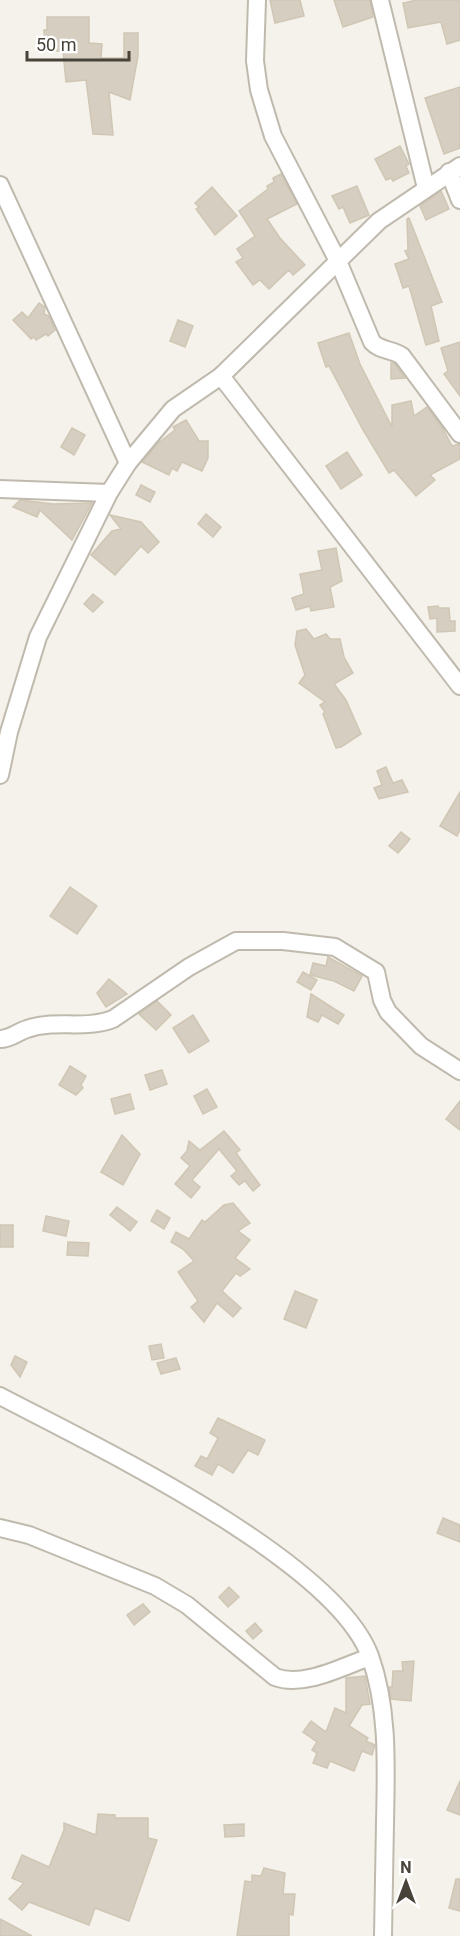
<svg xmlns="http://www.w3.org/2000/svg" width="460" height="1936" viewBox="0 0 460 1936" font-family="Roboto,sans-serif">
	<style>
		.building { fill: #d6cec1; stroke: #d0c6b4; stroke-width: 1.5 }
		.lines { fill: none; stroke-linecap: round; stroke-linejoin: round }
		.minor-casing { stroke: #c0baae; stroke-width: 20 }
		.minor { stroke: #fff; stroke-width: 16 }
	</style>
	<rect width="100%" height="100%" fill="#f4f2eb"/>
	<g class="building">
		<polygon points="270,0 300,0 304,16 275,23"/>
		<polygon points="334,0 370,0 373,17 343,27"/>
		<polygon points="417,0 460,0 460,40 447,44 441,22 408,28 403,3"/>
		<polygon points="47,17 89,17 89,43 102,44 101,58 124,58 124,33 138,33 138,56 130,100 109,92 113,135 93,134 86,80 66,82 63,51 45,51 44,30 47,30"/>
		<polygon points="460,87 460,148 444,154 425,98"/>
		<polygon points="400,146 409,164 406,166 409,173 393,181 391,178 386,180 375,159"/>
		<polygon points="281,174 297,204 267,219 280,238 305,265 293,275 289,270 269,289 260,280 253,285 236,262 243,258 237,249 255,236 239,211 268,189 267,186 274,182 273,178"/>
		<polygon points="357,186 369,215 350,223 343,207 339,209 332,196"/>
		<polygon points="212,187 237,216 215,235 196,209 199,207 195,203"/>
		<polygon points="441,191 449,209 426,220 420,206"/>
		<polygon points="409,218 442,302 431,306 439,341 426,345 409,286 403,288 395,264 409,259 405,251 408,250 407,219"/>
		<polygon points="39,303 45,307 44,314 49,316 55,330 48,336 46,334 36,340 34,337 31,339 13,320 22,312 28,318"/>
		<polygon points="178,320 193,326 185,347 170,341"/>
		<polygon points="349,333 360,364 392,427 392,405 411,401 414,416 427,407 443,429 452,446 460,444 460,459 430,475 435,480 416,496 394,470 389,473 363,430 329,366 326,367 318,343"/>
		<polygon points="460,342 460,396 444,374 448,371 441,348"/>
		<polygon points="391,363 395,364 405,378 391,379"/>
		<polygon points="186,420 199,441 208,441 208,458 202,471 182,462 177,471 172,468 169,475 142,462 157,444 175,430 173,427"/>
		<polygon points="72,428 85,435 74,455 61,447"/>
		<polygon points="347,452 362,475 341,489 326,466"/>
		<polygon points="141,485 155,492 150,502 136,495"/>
		<polygon points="20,500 53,504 92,503 72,540 40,510 37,517 13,507"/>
		<polygon points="206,514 221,527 213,537 198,524"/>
		<polygon points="110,515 141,522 159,542 148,553 141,546 115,575 91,555 112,531 121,529"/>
		<polygon points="336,548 342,581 330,587 334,607 311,611 310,606 296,610 292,598 304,594 300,574 322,570 318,551"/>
		<polygon points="93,594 103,602 93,612 84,604"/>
		<polygon points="438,606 439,608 449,608 450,621 455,621 455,631 437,632 437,618 430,619 428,607"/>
		<polygon points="306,629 314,639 326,634 330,639 340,639 344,657 353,673 334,684 346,700 361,734 341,747 336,748 323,714 325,712 320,705 325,702 299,683 305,675 295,645 297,631"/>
		<polygon points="386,767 393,783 402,780 408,792 379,799 374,788 382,785 377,771"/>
		<polygon points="460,792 460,830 457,836 440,826"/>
		<polygon points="401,832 410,839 398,853 389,846"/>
		<polygon points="70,887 97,906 77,934 50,916"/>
		<polygon points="328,957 362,976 354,991 334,981 310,975 313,963 326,966"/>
		<polygon points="303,972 317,980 311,990 297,982"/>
		<polygon points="109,979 127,994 106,1007 97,993"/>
		<polygon points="311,994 344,1015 338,1024 322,1015 318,1022 307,1017"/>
		<polygon points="157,1001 171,1015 156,1030 139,1014"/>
		<polygon points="193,1015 209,1041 189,1053 173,1028"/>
		<polygon points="70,1066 86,1076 81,1085 83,1088 76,1095 59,1085"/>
		<polygon points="162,1070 167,1084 150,1090 145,1075"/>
		<polygon points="207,1089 217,1107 203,1114 194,1096"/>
		<polygon points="130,1094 134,1109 115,1114 111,1099"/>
		<polygon points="460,1101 460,1130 446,1119"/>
		<polygon points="224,1131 240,1150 236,1153 260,1185 253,1191 245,1181 239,1185 231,1176 237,1171 219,1149 192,1180 200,1187 191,1198 175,1184 190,1166 181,1158 187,1151 189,1141 200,1150"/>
		<polygon points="122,1135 140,1154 123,1185 101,1172"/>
		<polygon points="233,1203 250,1223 238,1231 250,1240 235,1258 250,1269 240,1276 236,1273 222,1291 241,1308 233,1317 217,1303 204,1322 191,1307 198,1301 178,1272 194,1261 183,1249 171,1242 176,1232 189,1239 202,1220 205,1222 224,1205"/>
		<polygon points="117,1207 137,1222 130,1231 110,1215"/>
		<polygon points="157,1210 170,1218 164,1229 151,1221"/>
		<polygon points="46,1216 69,1221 66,1236 43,1231"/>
		<rect x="0" y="1225" width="13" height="22"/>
		<polygon points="68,1242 89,1243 88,1256 67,1255"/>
		<polygon points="295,1291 317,1300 306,1328 284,1319"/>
		<polygon points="161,1344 164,1358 152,1360 149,1346"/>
		<polygon points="15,1356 27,1362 20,1377 11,1365"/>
		<polygon points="176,1358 180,1369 161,1374 157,1363"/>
		<polygon points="218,1418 265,1440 258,1455 248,1450 233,1473 218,1464 212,1475 195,1466 201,1456 207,1459 218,1438 210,1433"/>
		<polygon points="443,1518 460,1525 460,1542 437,1533"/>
		<polygon points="229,1587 239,1597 228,1607 219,1597"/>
		<polygon points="143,1604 150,1612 134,1625 127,1615"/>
		<polygon points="255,1623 262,1631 253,1639 246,1631"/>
		<polygon points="414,1661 411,1701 391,1699 389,1687 392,1687 393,1671 403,1671 402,1662"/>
		<polygon points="365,1676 370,1704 362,1705 349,1726 368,1738 366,1741 375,1745 372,1755 362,1751 354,1771 330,1761 327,1768 313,1763 317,1753 312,1750 317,1742 303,1732 311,1721 326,1732 335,1708 346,1713 346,1678"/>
		<polygon points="460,1781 460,1815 447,1810"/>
		<polygon points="98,1814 115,1815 115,1818 148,1818 148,1838 157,1840 129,1921 95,1908 89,1925 29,1902 22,1910 9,1899 24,1883 12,1878 22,1855 49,1867 64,1830 64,1823 96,1835"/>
		<polygon points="244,1824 244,1836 225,1837 224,1825"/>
		<polygon points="264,1868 285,1873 283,1894 295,1894 293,1915 289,1914 289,1936 237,1936 245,1881 252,1882 252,1875 261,1876"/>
		<polygon points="456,1879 460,1879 460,1911 449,1908"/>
		<polygon points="0,1919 32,1936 0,1936"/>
	</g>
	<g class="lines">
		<g class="minor-casing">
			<g id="minor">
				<path d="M257,0l-2,61 4,29 14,46 65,125 34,81c8,9 20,7 30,14l58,78"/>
				<polyline points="380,0 426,188"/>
				<polyline points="449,172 460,200"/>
				<polyline points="0,185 128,463"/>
				<polyline points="221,376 379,221 460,166"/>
				<polyline points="0,489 109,493"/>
				<polyline points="0,775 9,732 38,637 109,493 128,463 173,409 221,376 460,686"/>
				<path d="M0,1039c11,0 17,-7 27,-10 28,-10 58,1 86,-10l76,-52 47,-26h47l52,6 41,25 6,28 6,12 33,34 39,25"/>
				<path d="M0,1396c93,49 334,163 370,260 19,53 16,112 15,167 -1,37 -1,75 -2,113"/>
				<path d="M0,1528l29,7 126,51 32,19 88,72c29,11 68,-11 95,-20"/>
			</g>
		</g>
		<use href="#minor" class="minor"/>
	</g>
	<g transform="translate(406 1882)" stroke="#ffffff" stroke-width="4.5" paint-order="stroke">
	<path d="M0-4.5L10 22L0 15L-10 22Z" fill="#484339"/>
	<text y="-9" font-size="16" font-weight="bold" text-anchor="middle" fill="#484339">N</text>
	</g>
	<path d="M27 51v9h102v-9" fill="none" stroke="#484339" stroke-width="3"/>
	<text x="36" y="51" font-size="18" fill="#484339" stroke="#ffffff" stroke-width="4.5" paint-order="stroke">50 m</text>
</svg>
